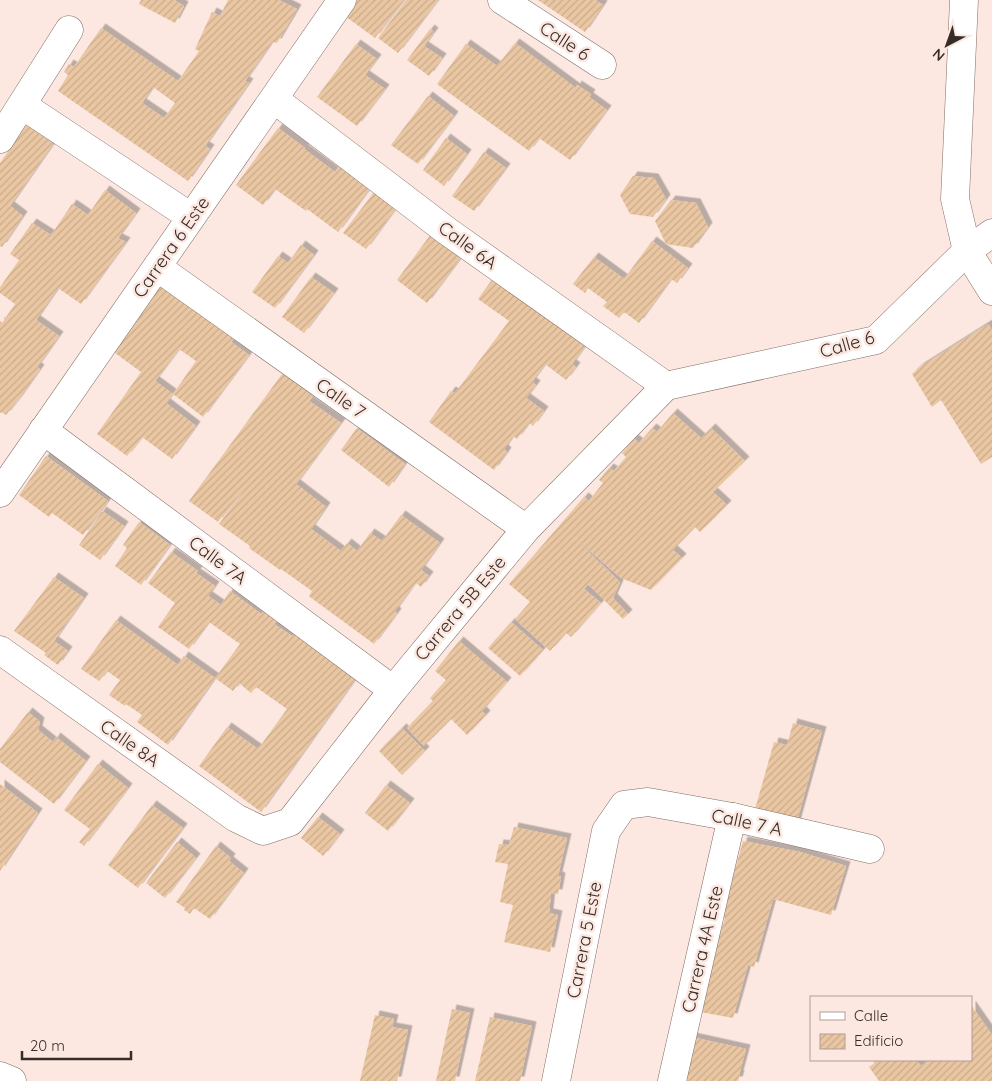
<svg xmlns="http://www.w3.org/2000/svg" width="992" height="1081" viewBox="0 0 992 1081" font-family="Quicksand,sans-serif">
	<style>
		.building { fill: url(#building-hatch); fill-rule: evenodd; filter: url(#shadow) }
		.lines { fill: none; stroke-linecap: round; stroke-linejoin: round }
		.minor-casing { stroke: #826d64; stroke-width: 29 }
		.major-casing { stroke: #826d64; stroke-width: 29 }
		.minor { stroke: #fff; stroke-width: 28 }
		.major { stroke: #fff; stroke-width: 28 }
		.labels { text-anchor: middle; dominant-baseline: central; stroke-width: 5; stroke-linejoin: round; paint-order: stroke }
		.street-label { font-size: 18px; fill: #362d29; stroke: #fce8e0 }
	</style>
	<defs>
		<pattern id="building-hatch" width="6" height="6" patternUnits="userSpaceOnUse" patternTransform="scale(1.25)"><rect width="6" height="6" fill="#eac7a2"/><path d="M-1 1l2-2M0 6l6-6M5 7l2-2" fill="none" stroke="#c9ab8c"/></pattern>
		<filter id="shadow"><feDropShadow dx="4.5" dy="-4.5" stdDeviation="0" flood-color="#0004"/></filter>
	</defs>
	<rect width="100%" height="100%" fill="#fce8e0"/>
	<g class="building">
		<polygon points="141,0 174,0 184,6 175,23 139,4"/>
		<path d="M228,0h51l18,9 -20,34 -5,-1 -27,39 4,2 -44,63 5,3 -22,32 -130,-90 10,-16 -4,-3 5,-8 5,3 27,-39 77,53 21,-30 -4,-2 17,-37 8,4zM153,87l22,16 -11,15 -22,-15z"/>
		<polygon points="357,0 404,0 375,38 345,16"/>
		<polygon points="406,0 438,0 398,53 378,38"/>
		<polygon points="538,0 595,0 603,5 585,32"/>
		<polygon points="430,29 434,32 424,46 442,58 429,76 407,60"/>
		<polygon points="515,43 576,88 577,85 591,94 589,97 607,110 570,160 539,138 529,151 437,84 466,44 497,66"/>
		<polygon points="356,44 377,59 365,75 385,89 357,126 317,97"/>
		<polygon points="428,96 454,116 418,164 391,145"/>
		<polygon points="27,124 53,144 10,206 23,216 2,247 0,246 0,163"/>
		<polygon points="278,128 305,148 304,149 335,172 342,162 373,184 338,232 307,209 306,211 275,189 263,205 236,185"/>
		<polygon points="446,138 467,154 444,186 423,170"/>
		<polygon points="484,152 506,168 474,211 452,196"/>
		<polygon points="633,176 654,178 666,199 653,217 630,214 620,195"/>
		<polygon points="105,190 136,213 118,238 126,242 81,304 58,288 36,320 59,336 37,367 40,369 18,400 6,415 1,412 0,414 0,321 2,323 15,304 0,293 0,287 19,260 10,254 32,223 51,235 72,204 88,215"/>
		<polygon points="374,192 396,208 366,249 343,233"/>
		<polygon points="671,200 696,203 708,227 693,248 666,244 655,221"/>
		<polygon points="434,230 465,252 427,303 397,280"/>
		<polygon points="652,241 688,268 677,283 671,279 639,323 624,312 619,318 603,306 607,302 588,288 585,293 573,284 594,257 624,279"/>
		<polygon points="301,245 314,255 275,308 252,292 278,256 288,263"/>
		<polygon points="496,274 523,302 585,346 572,364 576,367 566,380 545,364 532,382 536,385 526,398 544,411 533,426 529,423 517,439 513,436 504,449 507,452 494,470 429,422 451,391 455,393 509,321 478,299"/>
		<polygon points="311,277 334,293 304,333 282,317"/>
		<path d="M159,283l75,55 -3,4 18,13 -46,62 -30,-23 -7,9 30,23 -24,33 -30,-22 -15,19 -30,-22 44,-62 -30,-22zM179,349l17,12 -23,33 -18,-13z"/>
		<polygon points="988,324 992,330 992,457 981,464 941,400 932,407 912,374 920,367"/>
		<polygon points="282,374 313,396 309,401 341,423 296,484 326,507 311,529 341,551 347,543 357,551 370,533 382,541 401,515 440,543 421,570 429,576 421,587 416,583 410,590 395,611 397,613 374,644 310,597 309,596 312,591 281,569 280,570 249,548 250,546 219,524 249,483 218,522 189,501"/>
		<polygon points="673,413 701,438 711,428 745,461 713,492 727,505 700,532 695,527 673,550 682,558 651,590 621,578 569,533 620,582 613,598 628,614 623,619 588,584 584,589 601,603 571,637 566,633 550,651 515,619 530,602 509,584 584,497 589,501 603,483 599,480 609,468 614,471 626,457 622,453 634,439 639,443 652,428 657,432"/>
		<polygon points="357,428 405,464 389,487 341,450"/>
		<polygon points="46,456 108,501 83,535 52,513 49,517 19,495"/>
		<polygon points="102,511 124,526 100,560 79,545"/>
		<polygon points="139,522 170,545 141,585 115,566 127,548 123,545"/>
		<polygon points="171,552 198,571 196,573 215,586 208,596 221,605 230,591 261,614 263,612 277,621 274,624 292,636 294,634 356,678 261,812 199,766 227,727 258,749 287,709 256,687 251,693 239,683 233,691 215,678 168,745 137,722 142,715 126,704 125,706 109,695 120,680 107,671 99,681 81,669 116,620 178,665 184,656 215,678 240,644 209,622 189,649 158,627 175,603 148,583"/>
		<polygon points="54,577 84,598 54,641 68,651 58,665 44,655 46,653 14,631"/>
		<polygon points="511,622 543,650 520,676 488,648"/>
		<polygon points="459,641 507,682 482,711 486,715 467,735 451,719 424,746 407,728 433,701 430,698 446,680 435,671"/>
		<polygon points="28,712 40,722 38,730 53,742 56,737 86,761 54,804 0,762 0,749"/>
		<polygon points="793,723 822,731 794,832 752,820 774,742 787,745"/>
		<polygon points="402,728 425,751 402,775 379,751"/>
		<polygon points="98,764 128,788 84,846 79,842 90,829 64,810"/>
		<polygon points="0,784 38,813 0,871"/>
		<polygon points="386,785 410,803 388,831 365,813"/>
		<polygon points="152,805 183,828 138,888 108,865"/>
		<polygon points="318,817 340,834 323,856 301,838"/>
		<polygon points="514,827 567,838 558,876 561,877 558,894 551,893 549,913 558,915 550,952 504,942 513,905 500,902 508,864 495,862 499,844 509,845"/>
		<polygon points="743,841 800,852 846,866 831,915 773,899 754,967 748,965 733,1018 695,1011 716,937 719,937 725,918 722,917"/>
		<polygon points="177,842 196,858 165,898 146,883"/>
		<polygon points="216,846 231,858 229,861 244,873 210,919 194,908 190,914 184,910 185,908 176,902"/>
		<polygon points="971,1005 992,1035 992,1081 879,1081 869,1067 879,1060 916,1060 921,1066 930,1060 971,1060"/>
		<polygon points="452,1009 470,1013 455,1081 436,1081"/>
		<polygon points="375,1015 394,1019 392,1027 408,1030 397,1081 360,1081"/>
		<polygon points="490,1017 532,1026 520,1081 475,1081"/>
		<polygon points="687,1036 746,1049 739,1075 740,1075 738,1081 674,1081"/>
	</g>
	<g class="lines">
		<g class="minor-casing">
			<g id="minor">
				<polyline points="502,0 602,65"/>
				<polyline points="964,0 955,199 967,251 992,291"/>
				<polyline points="274,99 447,231 666,386"/>
				<polyline points="22,105 191,217"/>
				<polyline points="0,139 69,30"/>
				<polyline points="157,267 526,529"/>
				<polyline points="666,386 876,340 967,251 992,233"/>
				<polyline points="43,430 393,690"/>
				<polyline points="0,493 342,0"/>
				<polyline points="0,650 236,818 263,831 290,822 393,690 526,529 666,386"/>
				<polyline points="556,1081 606,831 624,805 648,802 732,817 870,849"/>
				<polyline points="672,1081 732,817"/>
			</g>
		</g>
		<g class="major-casing">
			<polyline id="major" points="0,1076 12,1081"/>
		</g>
		<use href="#minor" class="minor"/>
		<use href="#major" class="major"/>
	</g>
	<g class="labels">
		<g class="street-label">
			<text transform="translate(565 41) rotate(33)">Calle 6</text>
			<text transform="translate(468 245) rotate(36)">Calle 6A</text>
			<text transform="translate(171 247) rotate(-55)">Carrera 6 Este</text>
			<text transform="translate(847 344) rotate(-16)">Calle 6</text>
			<text transform="translate(341 398) rotate(35)">Calle 7</text>
			<text transform="translate(218 560) rotate(37)">Calle 7A</text>
			<text transform="translate(460 608) rotate(-50)">Carrera 5B Este</text>
			<text transform="translate(130 743) rotate(35)">Calle 8A</text>
			<text transform="translate(747 822) rotate(12)">Calle 7 A</text>
			<text transform="translate(584 940) rotate(-79)">Carrera 5 Este</text>
			<text transform="translate(702 949) rotate(-77)">Carrera 4A Este</text>
		</g>
	</g>
	<rect x="810" y="996" width="162" height="65" fill="#fce8e0" stroke="#ad9d97"/>
	<rect x="820" y="1012" width="25" height="8" fill="#ffffff" stroke="#ad9d97"/>
	<text x="854" y="1021" font-size="15" fill="#362d29">Calle</text>
	<rect x="820" y="1034" width="25" height="15" fill="url(#building-hatch)" stroke="#ad9d97"/>
	<text x="854" y="1046" font-size="15" fill="#362d29">Edificio</text>
	<g transform="translate(947 45) rotate(221)" stroke="#fce8e0" stroke-width="4" paint-order="stroke">
	<path d="M0-4L9 19L0 12L-9 19Z" fill="#362d29"/>
	<text y="-8" font-size="14" font-weight="bold" text-anchor="middle" fill="#362d29">N</text>
	</g>
	<path d="M22 1051v8h109v-8" fill="none" stroke="#362d29" stroke-width="2.5"/>
	<text x="30" y="1051" font-size="15" fill="#362d29" stroke="#fce8e0" stroke-width="4" paint-order="stroke">20 m</text>
</svg>
